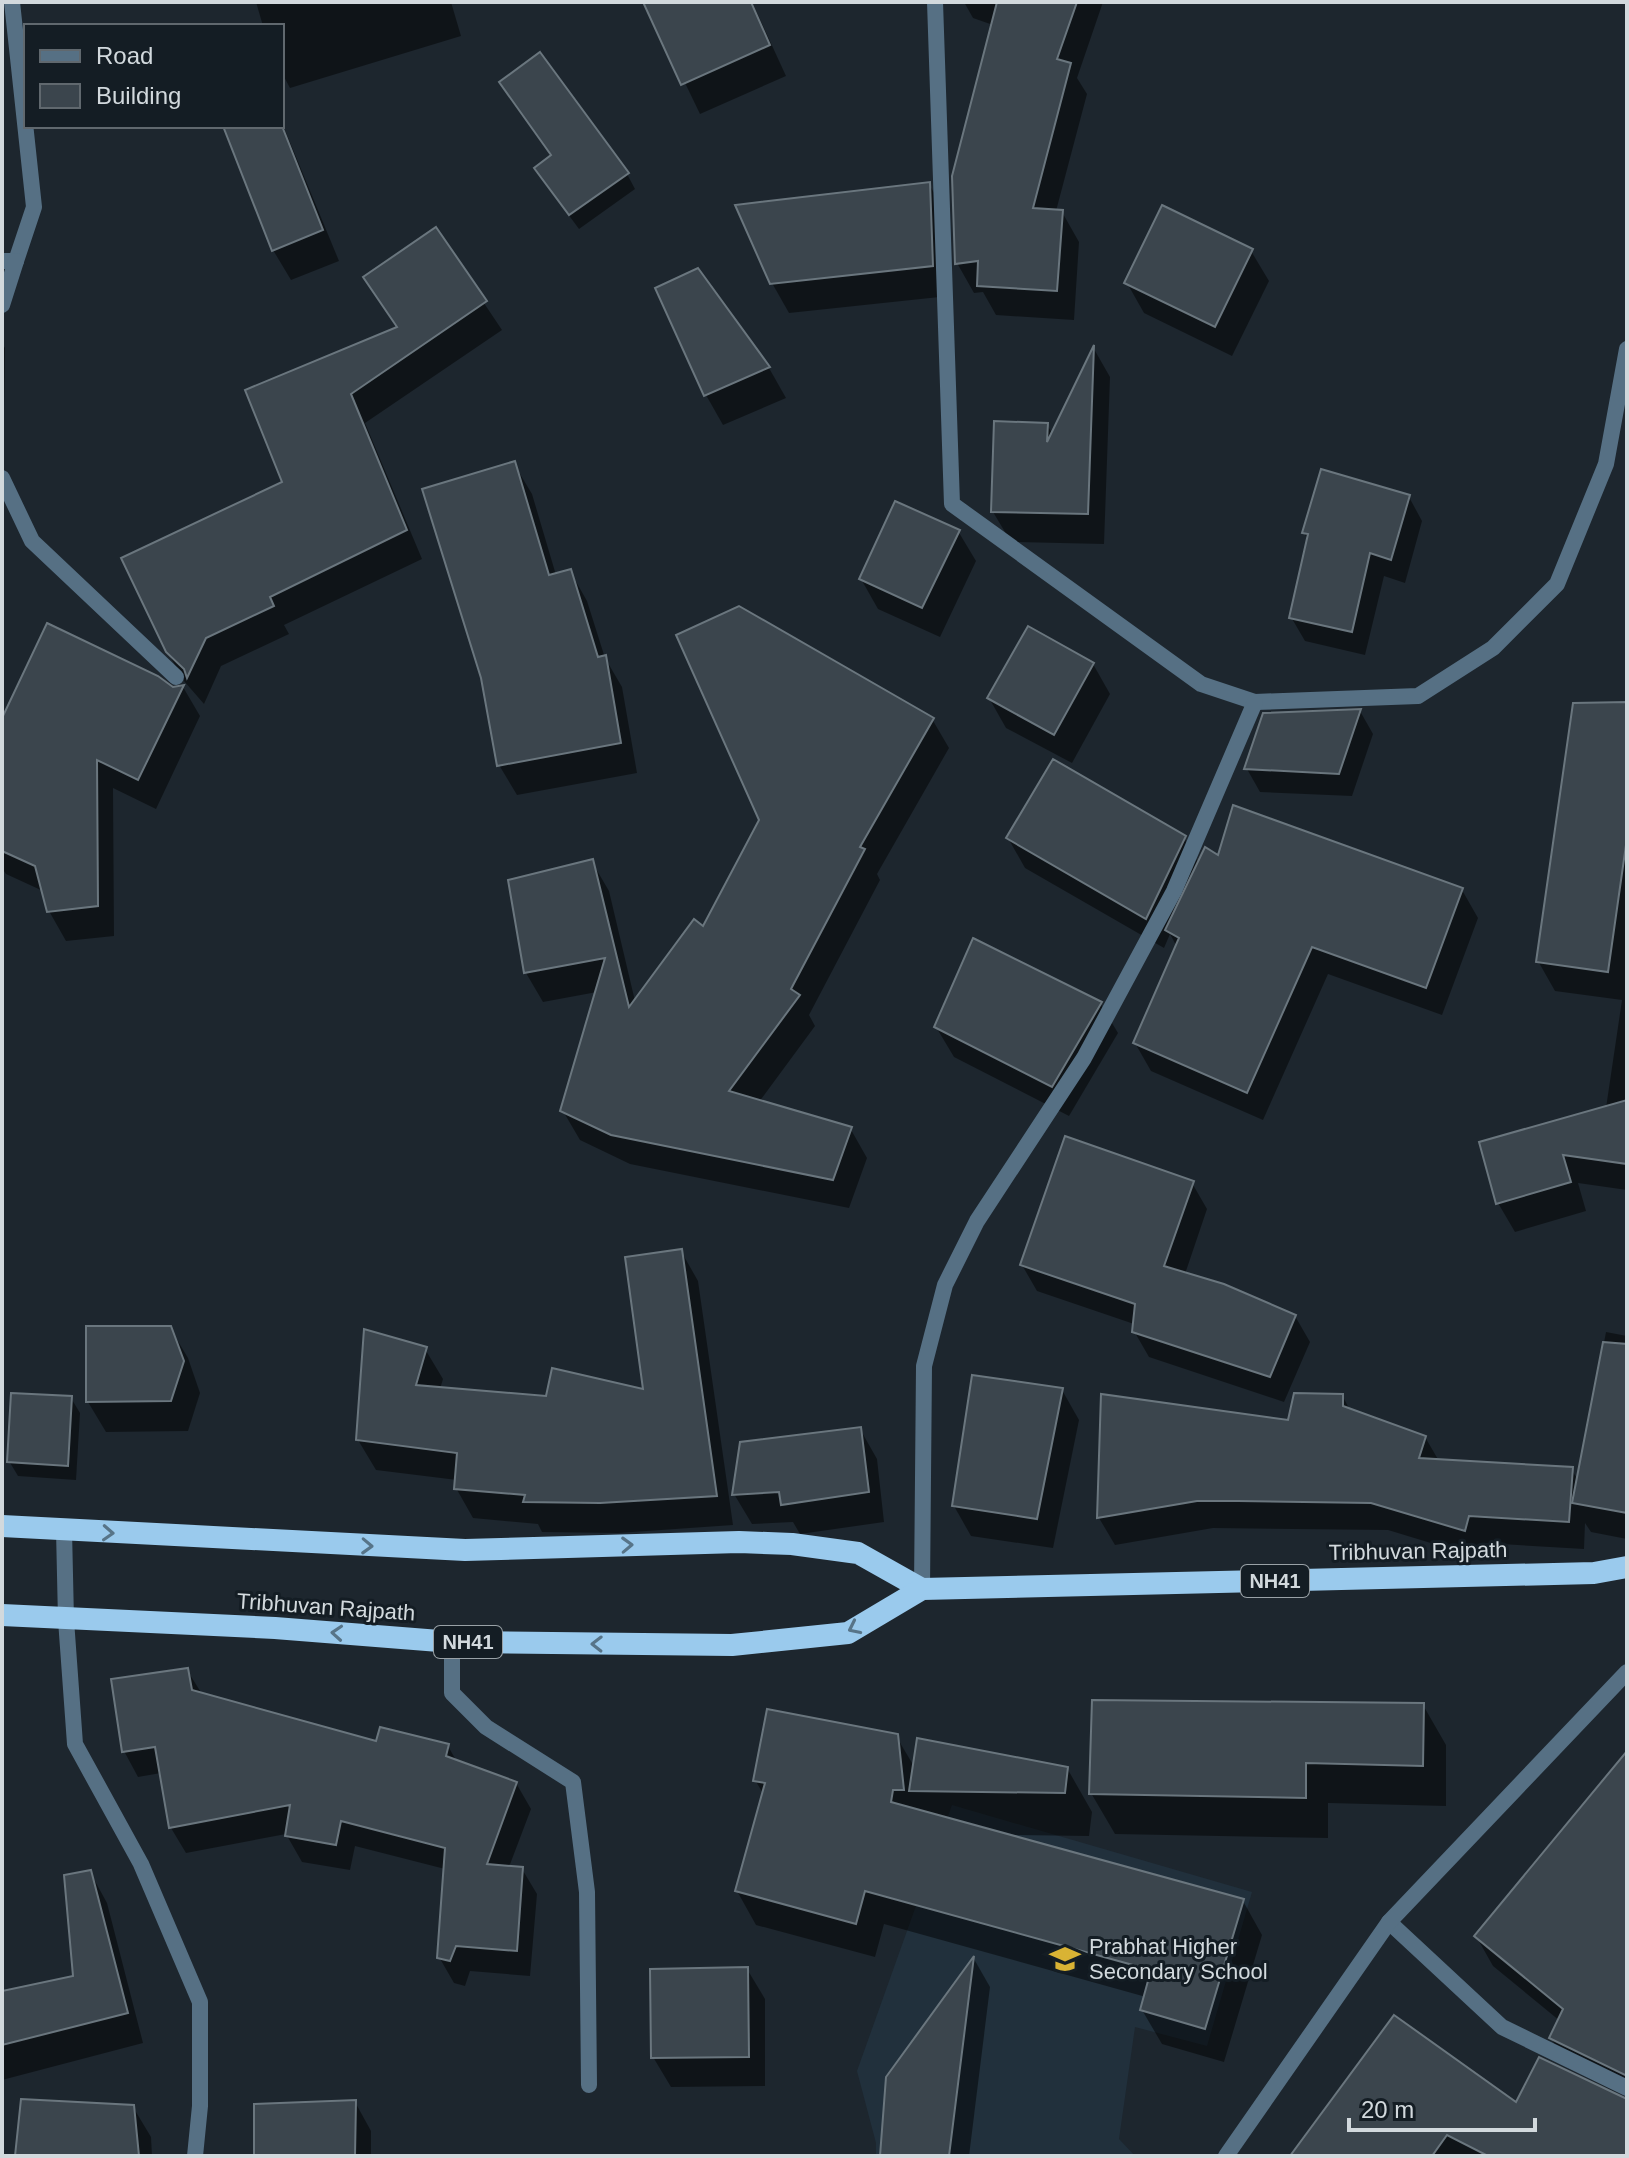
<svg xmlns="http://www.w3.org/2000/svg" width="1629" height="2158" viewBox="0 0 1629 2158" font-family="Arial,sans-serif">
	<style>
		.built { fill: #21303c }
		.shadow { fill: #0007 }
		.building { fill: #3b454d; stroke: #6a767e; stroke-width: 2 }
		.lines { fill: none; stroke-linecap: round; stroke-linejoin: round }
		.minor { stroke: #567084; stroke-width: 16 }
		.trunk { stroke: #9acaed; stroke-width: 22 }
		.oneway { stroke: #577488 }
		.labels { text-anchor: middle; dominant-baseline: central; stroke-width: 6; stroke-linejoin: round; paint-order: stroke }
		.shield { fill: #141d24; stroke: #99a1a6; stroke-width: 2 }
		.shield-label { font-size: 20px; font-weight: bold; fill: #d2d9dd }
		.street-label { font-size: 22px; fill: #d2d9dd; stroke: #141d24 }
		.poi-label { font-size: 22px; fill: #d2d9dd; stroke: #141d24; text-anchor: start }
	</style>
	<rect width="100%" height="100%" fill="#1d262e"/>
	<polygon class="built" points="952,1805 1252,1892 1207,2046 1135,2027 1119,2139 1135,2156 876,2156 876,2143 857,2071"/>
	<g class="shadow">
		<polygon points="256,2 451,2 461,36 290,88 282,73 282,26 263,26"/>
		<polygon points="646,2 752,2 786,76 700,114"/>
		<polygon points="964,2 1103,2 1077,78 1087,94 1056,211 1062,212 1079,242 1074,320 996,315 983,292 974,293 957,263 993,25 973,18"/>
		<polygon points="501,83 627,174 635,189 579,229 545,183 553,157"/>
		<polygon points="282,123 339,261 291,280 273,250 230,126"/>
		<polygon points="929,184 946,214 949,296 789,313 772,283"/>
		<polygon points="435,230 502,330 365,423 422,559 284,625 289,634 221,666 204,704 184,681 167,651 397,329 365,277"/>
		<polygon points="1251,251 1269,281 1232,356 1144,313 1127,283"/>
		<polygon points="698,271 769,368 786,398 723,425 706,395"/>
		<polygon points="2,343 5,348 3,474 2,474"/>
		<polygon points="1094,349 1110,377 1104,544 1011,542 993,512 1047,425 1053,434"/>
		<polygon points="514,464 532,494 556,575 570,571 587,601 605,658 622,687 637,773 517,795 499,765"/>
		<polygon points="1409,497 1422,521 1405,583 1384,576 1365,655 1305,641 1291,617 1308,541 1304,532"/>
		<polygon points="958,531 976,561 940,637 878,609 861,579"/>
		<polygon points="1093,664 1110,694 1072,763 1006,728 989,698"/>
		<polygon points="183,687 200,716 156,809 113,788 114,936 66,941 49,911 43,891 6,874 2,868 2,710 7,713"/>
		<polygon points="1627,704 1627,1190 1578,1183 1586,1211 1515,1232 1498,1203 1606,1108 1622,1000 1555,991 1538,961"/>
		<polygon points="1360,711 1373,734 1352,796 1260,792 1247,769"/>
		<polygon points="932,719 949,748 877,874 880,880 809,1015 815,1026 759,1102 850,1128 867,1158 849,1208 630,1164 580,1140 563,1111 597,992 543,1002 526,973 592,862 609,891 635,1001 703,929 762,821"/>
		<polygon points="1008,838 1184,838 1199,864 1219,858 1462,890 1478,918 1442,1015 1328,974 1263,1120 1151,1071 1135,1043 1177,947 1170,934 1164,948 1025,868"/>
		<polygon points="1100,1003 1118,1033 1069,1116 954,1057 936,1027"/>
		<polygon points="1192,1183 1207,1209 1185,1274 1295,1316 1310,1342 1284,1402 1149,1357 1134,1331 1134,1324 1037,1291 1022,1265"/>
		<polygon points="681,1251 698,1281 733,1525 618,1533 542,1532 538,1524 473,1518 456,1488 457,1480 376,1470 358,1440 425,1349 443,1379 440,1389 548,1398 646,1391"/>
		<polygon points="170,1328 188,1358 200,1393 188,1431 106,1432 88,1402"/>
		<polygon points="1606,1332 1627,1336 1627,1539 1591,1532 1585,1523 1584,1549 1484,1543 1480,1558 1388,1530 1213,1528 1115,1545 1099,1518 1103,1396 1289,1422 1342,1395 1351,1412 1425,1437 1439,1461 1571,1469 1578,1480"/>
		<polygon points="1062,1390 1079,1420 1053,1548 971,1536 954,1506"/>
		<polygon points="71,1398 80,1413 76,1480 18,1476 9,1461"/>
		<polygon points="860,1429 877,1459 884,1522 800,1534 793,1522 752,1524 734,1494"/>
		<polygon points="187,1670 202,1694 378,1743 448,1746 457,1762 516,1783 531,1809 509,1867 522,1869 537,1894 530,1976 470,1971 465,1986 454,1983 439,1957 445,1869 355,1846 350,1870 302,1862 286,1834 186,1853 171,1828 161,1773 138,1777 124,1751"/>
		<polygon points="1423,1705 1446,1745 1446,1806 1328,1803 1328,1838 1115,1834 1091,1793"/>
		<polygon points="896,1736 915,1768 1067,1768 1092,1812 1089,1836 1009,1835 1243,1901 1262,1935 1224,2062 1162,2044 1142,2010 1146,1997 884,1924 875,1957 756,1925 737,1891 764,1795 755,1780"/>
		<polygon points="1627,1755 1627,2097 1568,2068 1551,2038 1560,2021 1493,1966 1476,1936"/>
		<polygon points="90,1872 107,1903 143,2043 2,2080 2,1993 75,1978"/>
		<polygon points="974,1959 990,1987 969,2156 882,2156 888,2078"/>
		<polygon points="747,1969 765,1999 765,2086 671,2087 653,2057"/>
		<polygon points="355,2102 371,2131 371,2156 256,2156"/>
		<polygon points="1627,2104 1627,2156 1293,2156 1516,2105"/>
		<polygon points="133,2107 151,2137 152,2156 17,2156"/>
	</g>
	<g class="building">
		<polygon points="643,2 751,2 770,45 681,85"/>
		<polygon points="997,2 1077,2 1057,59 1071,63 1033,208 1063,210 1057,291 977,286 978,261 955,264 952,176"/>
		<polygon points="540,52 629,173 569,215 534,168 551,155 499,82"/>
		<polygon points="223,126 282,126 323,230 272,251"/>
		<polygon points="930,182 933,266 770,284 735,205"/>
		<polygon points="1162,205 1253,249 1215,327 1124,283"/>
		<polygon points="436,227 487,301 351,394 407,530 270,597 274,606 206,638 187,678 184,669 166,652 121,558 282,482 245,390 397,327 363,277"/>
		<polygon points="698,268 770,367 704,396 655,288"/>
		<polygon points="1094,345 1088,514 991,512 994,421 1048,423 1047,442"/>
		<polygon points="515,461 549,575 571,569 598,657 606,655 621,743 497,766 481,678 422,489"/>
		<polygon points="1321,469 1410,495 1391,560 1370,553 1352,632 1289,618 1308,534 1302,533"/>
		<polygon points="895,501 960,530 922,608 859,579"/>
		<polygon points="739,606 934,718 860,847 865,849 791,989 800,995 729,1091 852,1127 833,1180 611,1135 560,1111 605,958 524,973 508,880 593,859 629,1007 694,919 703,926 759,820 676,635"/>
		<polygon points="47,623 158,676 173,687 184,685 138,780 97,760 98,906 47,912 35,866 2,851 2,718"/>
		<polygon points="1028,626 1094,663 1054,735 987,698"/>
		<polygon points="1627,702 1627,838 1608,972 1536,962 1573,703"/>
		<polygon points="1361,709 1339,774 1244,769 1263,713"/>
		<polygon points="1053,759 1186,836 1146,919 1006,838"/>
		<polygon points="1233,805 1463,888 1426,988 1312,947 1247,1093 1133,1043 1179,938 1165,930 1205,847 1218,855"/>
		<polygon points="973,938 1102,1002 1052,1087 934,1027"/>
		<polygon points="1627,1100 1627,1164 1563,1155 1571,1182 1496,1204 1479,1142"/>
		<polygon points="1065,1136 1194,1181 1164,1266 1224,1284 1296,1315 1270,1377 1132,1332 1135,1304 1020,1265"/>
		<polygon points="682,1249 717,1496 600,1503 523,1502 525,1495 454,1489 457,1453 356,1440 364,1329 427,1347 416,1385 546,1396 552,1368 643,1389 625,1257"/>
		<polygon points="86,1326 171,1326 184,1361 171,1401 86,1402"/>
		<polygon points="1603,1342 1627,1344 1627,1513 1572,1503"/>
		<polygon points="972,1375 1063,1388 1037,1519 952,1506"/>
		<polygon points="11,1393 72,1396 68,1466 7,1462"/>
		<polygon points="1294,1393 1343,1394 1343,1406 1426,1436 1419,1458 1573,1467 1569,1522 1469,1516 1465,1531 1371,1503 1238,1501 1197,1501 1097,1518 1101,1394 1288,1420"/>
		<polygon points="861,1427 869,1492 781,1505 779,1492 732,1495 740,1442"/>
		<polygon points="188,1668 192,1690 376,1741 380,1727 449,1744 446,1756 517,1782 487,1864 523,1867 517,1951 456,1946 450,1961 437,1958 445,1848 341,1821 336,1845 285,1836 290,1805 169,1828 155,1747 122,1752 111,1679"/>
		<polygon points="1092,1700 1424,1703 1423,1766 1306,1763 1306,1798 1089,1794"/>
		<polygon points="767,1709 898,1734 904,1790 893,1790 891,1802 1244,1899 1205,2029 1140,2010 1151,1970 865,1891 856,1924 735,1891 765,1783 753,1781"/>
		<polygon points="917,1738 1068,1767 1065,1793 909,1791"/>
		<polygon points="1627,1751 1627,2076 1549,2038 1563,2009 1474,1936"/>
		<polygon points="91,1870 128,2013 2,2045 2,1991 73,1976 64,1875"/>
		<polygon points="974,1956 949,2156 880,2156 886,2077"/>
		<polygon points="748,1967 749,2057 651,2058 650,1969"/>
		<polygon points="1394,2015 1516,2102 1539,2057 1627,2099 1627,2156 1488,2156 1447,2135 1432,2156 1290,2156"/>
		<polygon points="21,2099 134,2105 139,2156 15,2156"/>
		<polygon points="356,2100 355,2156 254,2156 254,2104"/>
	</g>
	<g class="lines">
		<g class="minor">
			<polyline points="935,2 952,504 1201,684 1255,702 1418,696 1493,648 1557,584 1606,464 1627,349"/>
			<polyline points="2,261 16,261 34,207 12,2"/>
			<polyline points="2,305 16,261"/>
			<polyline points="2,478 32,541 176,677"/>
			<polyline points="64,1530 66,1620 75,1744 141,1864 200,2002 200,2106 195,2156"/>
			<polyline points="922,1589 924,1366 945,1285 977,1221 1084,1058 1174,891 1255,702"/>
			<polyline points="452,1642 452,1693 486,1727 573,1782 587,1892 589,2085"/>
			<polyline points="1389,1922 1502,2027 1627,2088"/>
			<polyline points="1226,2156 1389,1922 1627,1672"/>
		</g>
		<g class="trunk">
			<polyline points="2,1526 465,1550 739,1542 792,1544 858,1553 922,1589"/>
			<polyline points="2,1615 275,1628 452,1642 732,1645 848,1633 922,1589 1594,1573 1627,1567"/>
		</g>
	</g>
	<defs><path id="oneway-chevron" d="M-2-3.5L2.5 0L-2 3.5" fill="none" stroke-width="1.6" stroke-linecap="round" stroke-linejoin="round" transform="scale(2)"/></defs>
	<g class="oneway">
		<use href="#oneway-chevron" transform="translate(108 1533) rotate(3)"/>
		<use href="#oneway-chevron" transform="translate(627 1545) rotate(-2)"/>
		<use href="#oneway-chevron" transform="translate(367 1546) rotate(2)"/>
		<use href="#oneway-chevron" transform="translate(854 1628) rotate(154)"/>
		<use href="#oneway-chevron" transform="translate(337 1633) rotate(-176)"/>
		<use href="#oneway-chevron" transform="translate(597 1644) rotate(-179)"/>
	</g>
	<defs>
		<g id="school-bare" transform="scale(2.4)"><path d="M0-5L7-2L0 1L-7-2ZM-4 1L0 2.5L4 1V4Q0 6-4 4Z" fill="#d9b334" stroke="#141d24" stroke-width="2.5" paint-order="stroke"/></g>
	</defs>
	<g fill-rule="evenodd">
		<use href="#school-bare" x="1065" y="1959"/>
	</g>
	<g class="labels">
		<g class="shield">
			<rect x="1241" y="1565" width="68" height="32" rx="6"/>
			<rect x="434" y="1626" width="68" height="32" rx="6"/>
		</g>
		<g class="shield-label">
			<text x="1275" y="1581">NH41</text>
			<text x="468" y="1642">NH41</text>
		</g>
		<g class="street-label">
			<text transform="translate(1418 1551) rotate(-1)">Tribhuvan Rajpath</text>
			<text transform="translate(326 1607) rotate(4)">Tribhuvan Rajpath</text>
		</g>
		<g class="poi-label">
			<text x="1089" y="1946">Prabhat Higher<tspan x="1089" dy="25">Secondary School</tspan></text>
		</g>
	</g>
	<rect width="1629" height="2158" fill="none" stroke="#d2d9dd" stroke-width="8"/>
	<rect x="24" y="24" width="260" height="104" fill="#141d24" stroke="#60686e" stroke-width="2"/>
	<rect x="40" y="50" width="40" height="12" fill="#567084" stroke="#60686e" stroke-width="2"/>
	<text x="96" y="64" font-size="24" fill="#d2d9dd">Road</text>
	<rect x="40" y="84" width="40" height="24" fill="#3b454d" stroke="#60686e" stroke-width="2"/>
	<text x="96" y="104" font-size="24" fill="#d2d9dd">Building</text>
	<path d="M1349 2118v12h186v-12" fill="none" stroke="#d2d9dd" stroke-width="4"/>
	<text x="1361" y="2118" font-size="24" fill="#d2d9dd" stroke="#141d24" stroke-width="6" paint-order="stroke">20 m</text>
</svg>
